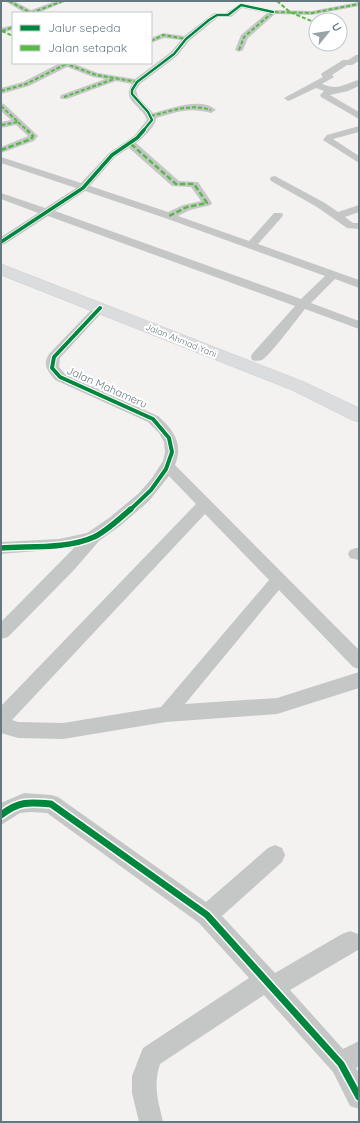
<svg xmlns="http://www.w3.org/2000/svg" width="360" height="1123" viewBox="0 0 360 1123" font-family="Quicksand,sans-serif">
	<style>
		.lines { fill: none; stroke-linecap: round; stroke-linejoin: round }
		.trunk-casing { stroke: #cecfcf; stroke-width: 1 }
		.minor { fill: #c5c7c7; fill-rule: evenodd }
		.trunk { fill: #dbdcdd; fill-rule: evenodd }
		.quiet-far1 { stroke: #58b947; stroke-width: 2; stroke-dasharray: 4 2; stroke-linecap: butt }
		.quiet { stroke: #58b947; stroke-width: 2.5; stroke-dasharray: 5.5 2.5; stroke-linecap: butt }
		.cycleway-far4-casing { stroke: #fff; stroke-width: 4 }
		.cycleway-far3-casing { stroke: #fff; stroke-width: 5 }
		.cycleway-far2-casing { stroke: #fff; stroke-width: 6 }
		.cycleway-far1-casing { stroke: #fff; stroke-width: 8 }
		.cycleway-casing { stroke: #fff; stroke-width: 10 }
		.cycleway-far4 { stroke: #00873e; stroke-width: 2.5 }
		.cycleway-far3 { stroke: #00873e; stroke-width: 3.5 }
		.cycleway-far2 { stroke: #00873e; stroke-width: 4 }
		.cycleway-far1 { stroke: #00873e; stroke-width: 5.5 }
		.cycleway { stroke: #00873e; stroke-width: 7 }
		.labels { text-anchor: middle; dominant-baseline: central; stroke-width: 4; stroke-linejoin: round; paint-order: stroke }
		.far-street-label { font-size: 9px; fill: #65787f; stroke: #fff }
		.street-label { font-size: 11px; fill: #65787f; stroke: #fff }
	</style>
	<rect width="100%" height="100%" fill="#f3f2f1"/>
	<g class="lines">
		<g class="trunk-casing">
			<polygon id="trunk" points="1,264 304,382 359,408 359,422 352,420 292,390 1,275"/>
		</g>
		<g class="minor">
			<polygon points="5,1 14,1 31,10 56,1 67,1 38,13 25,13"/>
			<path d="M359,2v4l-47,9 -37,-1 -27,24 -5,12 -4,2 -4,-2 6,-15 26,-22 -25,-5 -11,9h-12l-7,5 -23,19 -12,15 -37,28 -4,6 2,7 15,16c16,-4 49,-17 63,-3l-5,3c-23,-6 -33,-1 -55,5 1,7 -14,21 -20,25l43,38 19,1 14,21 -1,2 -21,5 -12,6 71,25 25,-28h8l1,2 -1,2 -24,27 101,36v8l-24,-9 -24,24 48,18v8l-54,-20c-9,11 -33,44 -43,51 -3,1 -7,1 -10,0l-1,-3 1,-3 43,-48 -247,-90 -43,28 -4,1v-8l37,-24 -37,-14v-6l44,15 31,-20 -75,-25v-6l80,26 28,-30 25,-17 13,-16c-5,-15 -26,-19 -15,-36l-16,-3 -49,18h-6l-1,-2 1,-2 44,-16 -12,-2 -26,-10 -38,19 -28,8v-6l22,-6 37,-19h12l26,10 37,6 36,-27 10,-12 -17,-2 -13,5v-5l12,-5 21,3 30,-23h12l15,-10 32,7 39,1zM129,148l43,38 19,1 10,14 -18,4 -15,7 -78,-26 25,-29zM85,191l80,27 160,58 -24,23 -246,-88z"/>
			<polygon points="13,25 13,30 1,33 1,28"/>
			<path d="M356,55h3v6l-7,4h-5l-15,10 2,2 -12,7c17,7 21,0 37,-4v6l-11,5 -18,4 29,17v7l-38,-22 -1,-2 4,-4 -8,-3 -25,12 -3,1 -4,-3 39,-21 -2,-2 1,-2 21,-13h5z"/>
			<polygon points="1,103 4,104 36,134 38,136 34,141 1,153 1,147 28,136 16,125 1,128 1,122 11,120 1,111"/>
			<polygon points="359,126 359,132 333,139 359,156 359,163 323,140 327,135"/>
			<polygon points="275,176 325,203 338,212 359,205 359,212 345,217 353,223 359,223 359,229 347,228 317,207 271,181 270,179 271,177"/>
			<path d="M100,304l4,1 2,3 -46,50 -1,9 6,7 93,42c15,13 26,28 17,49l184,185v19l-6,-2 -74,-77 -94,114 92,-6 82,-26v16l-82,26 -111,8 -103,17 -45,-1 -17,-5v-27l195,-202 -27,-28 -20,25 -29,25 -21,15 -25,29 -66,67 -7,2v-17l73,-74 -73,6v-12l58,-3 28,-6 22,-15 30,-25 13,-15 11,-17 2,-9 -1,-10 -5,-9 -11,-11 -93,-42c-7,-9 -13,-15 -6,-26l47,-49zM205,514l64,66 -108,127 -98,16 -45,-1 -6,-2z"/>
			<polygon points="356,548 359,548 359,560 350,558 348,554 350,550"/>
			<path d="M24,793l27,2 7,2 148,105 62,-54 7,-3 7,3 3,7 -3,7 -60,54 53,57 67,-39 8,-3 8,3 1,3 -1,13 -68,40 53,59 16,-8v25l-3,2 3,5v36l-9,-3 -17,-34 -69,-77 -104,69c-7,22 -2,36 3,58h-24l-7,-29v-17l11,-28 106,-70 -50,-55 -152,-110 -17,-1 -10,1 -19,12v-22z"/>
		</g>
		<use href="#trunk" class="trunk"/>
		<g class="quiet-far1">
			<polyline points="9,1 31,13"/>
			<polyline points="277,1 290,12 316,23"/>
			<polyline points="31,13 63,1"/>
			<polyline points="2,31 13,36"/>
			<polyline points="2,31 13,27"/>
			<polyline points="151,41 163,35 186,39"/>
			<polyline points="239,50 244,37 273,12 312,13 359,4"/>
			<polyline points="64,63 96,75 137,82"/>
			<polyline points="1,91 26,84 66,64"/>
			<polyline points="64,97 114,79"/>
			<polyline points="1,106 18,122 1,125"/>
			<path d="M151,116c20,-5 40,-13 60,-6"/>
			<polyline points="18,122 28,131"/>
		</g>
		<g class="quiet">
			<polyline points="131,144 176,184 194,184 207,203 187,207 169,216"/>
			<polyline points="1,150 31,139 33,136 27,130"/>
		</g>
		<g class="cycleway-far4-casing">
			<polyline id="cycleway-far4" points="143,131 152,120 148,112 132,94 132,90 137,82 174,54 186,39 209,20 217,15 228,15 241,5 273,12"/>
		</g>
		<g class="cycleway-far3-casing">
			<polyline id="cycleway-far3" points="1,242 83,188 112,155 137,138 144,130"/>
		</g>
		<g class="cycleway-far2-casing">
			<polyline id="cycleway-far2" points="100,308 54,357 52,368 60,377 153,419 169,438 172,452 166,469 151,490 130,510"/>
		</g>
		<g class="cycleway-far1-casing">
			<path id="cycleway-far1" d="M1,548c28,-2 67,1 93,-11 13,-6 26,-19 37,-28"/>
		</g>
		<g class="cycleway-casing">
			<path id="cycleway" d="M1,815c18,-14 28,-13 50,-11l156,111 134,149 18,33"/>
		</g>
		<use href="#cycleway-far4" class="cycleway-far4"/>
		<use href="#cycleway-far3" class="cycleway-far3"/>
		<use href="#cycleway-far2" class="cycleway-far2"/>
		<use href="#cycleway-far1" class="cycleway-far1"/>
		<use href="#cycleway" class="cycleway"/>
	</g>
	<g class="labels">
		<g class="far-street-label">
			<text transform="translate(181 340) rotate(22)">Jalan Ahmad Yani</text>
		</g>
		<g class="street-label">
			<text transform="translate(107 387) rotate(24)">Jalan Mahameru</text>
		</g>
	</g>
	<rect width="360" height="1123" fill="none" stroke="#65787f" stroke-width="4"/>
	<rect x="12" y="12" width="140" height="52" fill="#ffffff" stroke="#c1c9cc"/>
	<rect x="20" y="25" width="20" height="6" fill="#00873e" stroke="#c1c9cc"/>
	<text x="48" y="32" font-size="12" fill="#65787f">Jalur sepeda</text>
	<rect x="20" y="45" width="20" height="6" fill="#58b947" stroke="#c1c9cc"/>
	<text x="48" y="52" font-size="12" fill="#65787f">Jalan setapak</text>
	<g transform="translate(328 32) rotate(60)"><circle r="19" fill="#ffffff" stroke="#c1c9cc"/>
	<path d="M0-3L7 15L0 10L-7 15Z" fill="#97a3a7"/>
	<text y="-6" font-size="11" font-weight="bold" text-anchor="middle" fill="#65787f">U</text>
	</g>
</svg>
